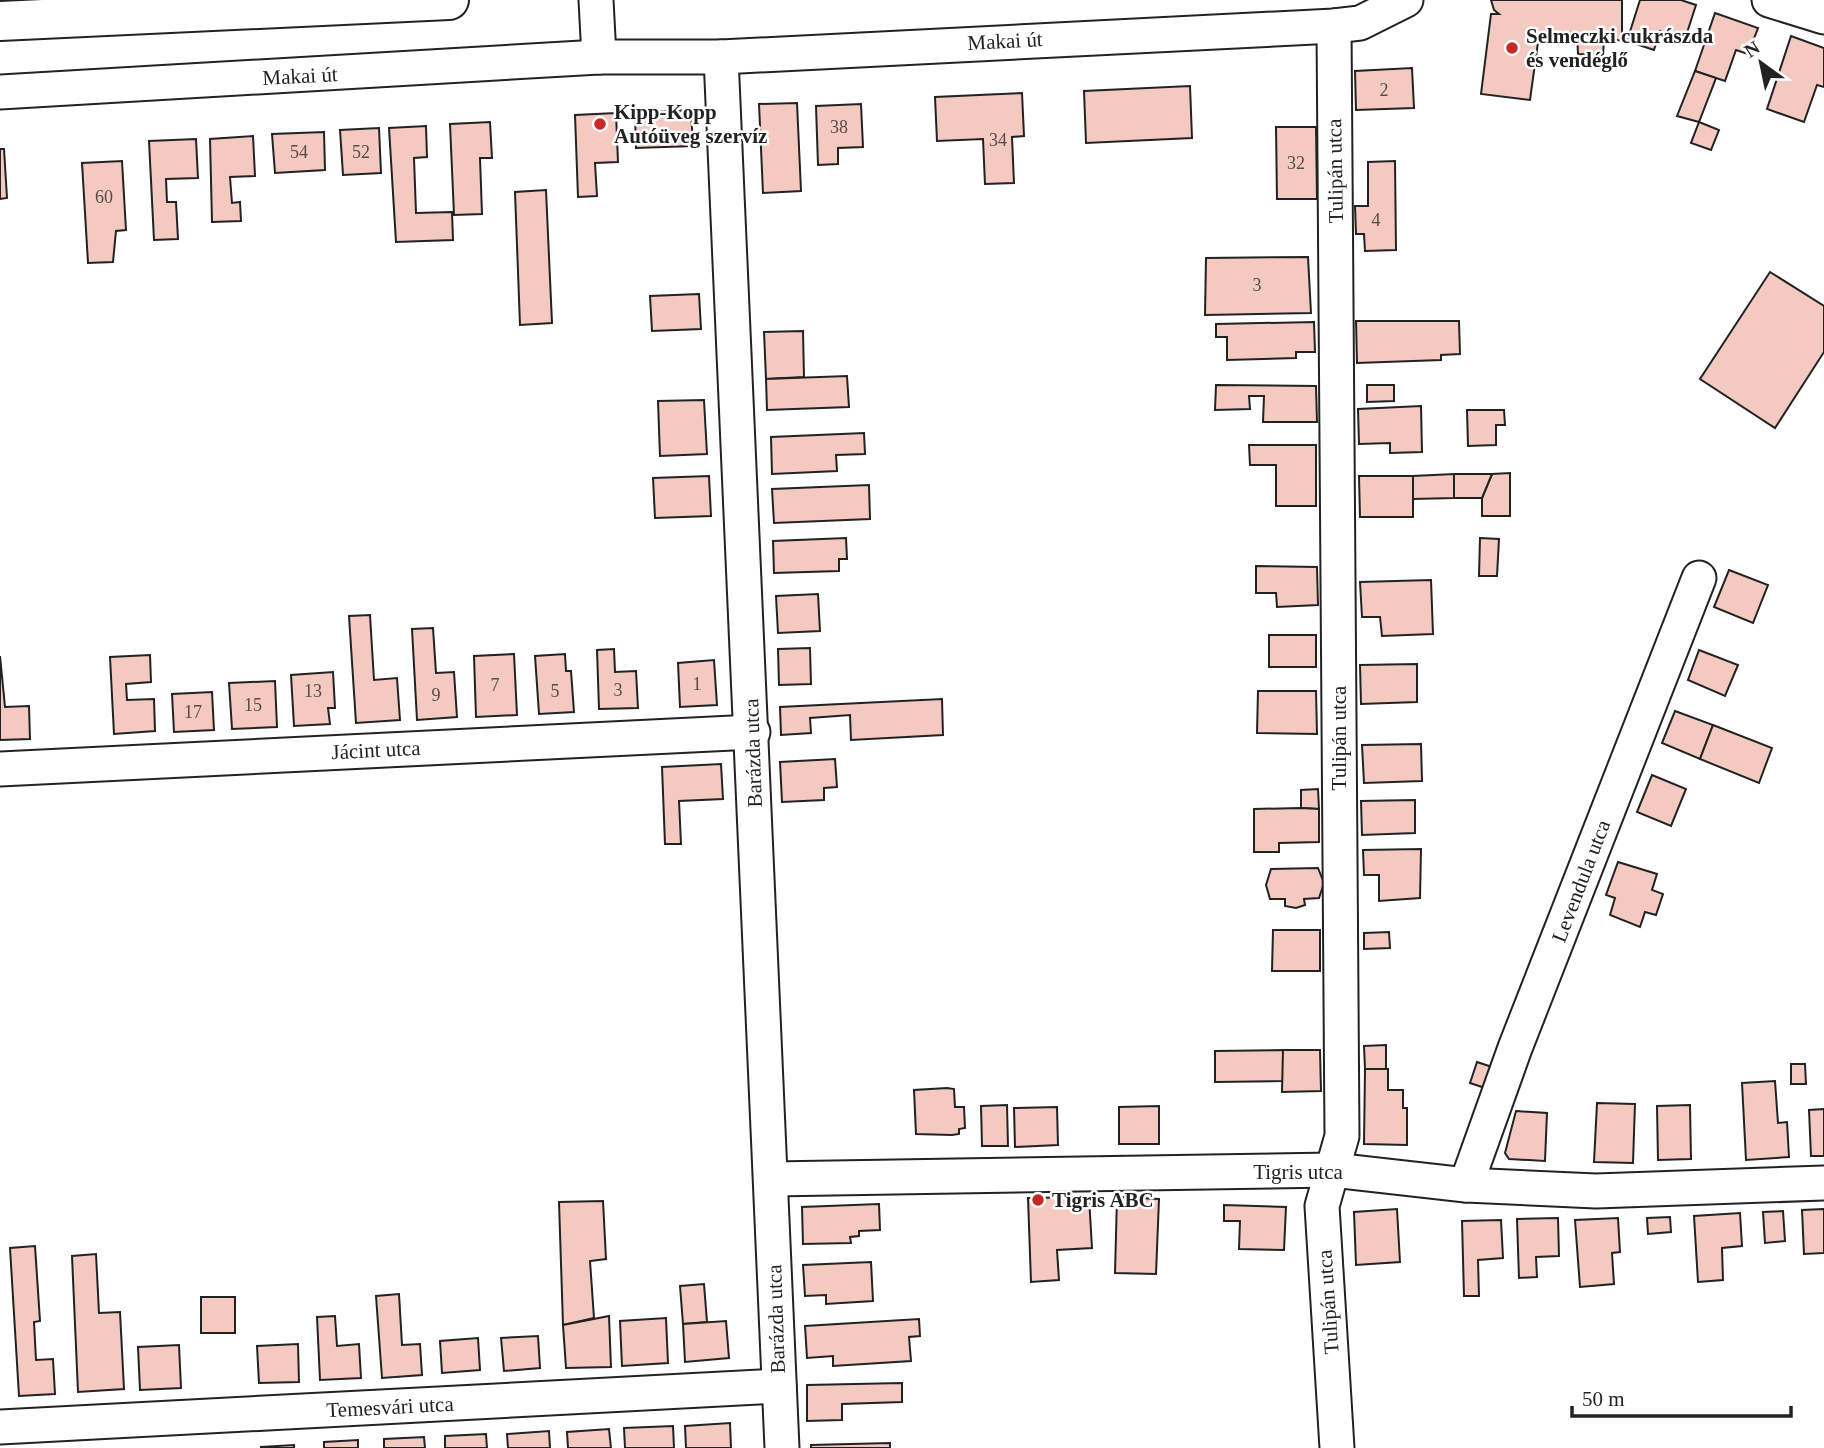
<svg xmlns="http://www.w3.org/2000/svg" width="1824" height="1448" viewBox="0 0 1824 1448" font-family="Georgia,serif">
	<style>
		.building { fill: #f3c9c0; stroke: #222; stroke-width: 2 }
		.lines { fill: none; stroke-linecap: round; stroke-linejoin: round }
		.minor-casing { stroke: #222; stroke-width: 37 }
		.major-casing { stroke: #222; stroke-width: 42 }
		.minor { stroke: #fff; stroke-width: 33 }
		.major { stroke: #fff; stroke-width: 38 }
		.poi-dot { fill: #c62828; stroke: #fff; stroke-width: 2.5 }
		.labels { text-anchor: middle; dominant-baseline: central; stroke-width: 5; stroke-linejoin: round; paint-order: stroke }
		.number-label { font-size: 18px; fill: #564c4a }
		.poi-label { font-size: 21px; font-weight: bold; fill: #222; stroke: #fff; text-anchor: start }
		.street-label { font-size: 21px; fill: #222; stroke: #fff }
	</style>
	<rect width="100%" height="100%" fill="#fff"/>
	<g class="building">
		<polygon points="1491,0 1622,0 1622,40 1604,41 1603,55 1578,54 1577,33 1550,32 1550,43 1538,42 1530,100 1481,94 1491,14 1499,14 1494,10"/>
		<polygon points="1640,0 1681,0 1696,5 1685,39 1660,31 1654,50 1627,41"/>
		<polygon points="1715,13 1758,28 1748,54 1736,50 1725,81 1695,71"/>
		<polygon points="1791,36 1824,48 1824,87 1817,85 1804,122 1767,109"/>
		<polygon points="1412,68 1414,108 1356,110 1355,71"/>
		<polygon points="1695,71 1716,78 1699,122 1677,116"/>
		<polygon points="1190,86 1192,138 1086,143 1084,91"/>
		<polygon points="1022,93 1024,136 1012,137 1014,183 985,184 983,139 937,141 935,97"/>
		<polygon points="797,103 801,191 763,193 759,104"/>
		<polygon points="861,104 863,147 838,148 838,164 818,165 816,106"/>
		<polygon points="691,110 693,146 636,148 635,113"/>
		<polygon points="616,113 618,162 595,163 597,196 578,197 575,115"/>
		<polygon points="490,122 492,158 480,158 482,214 454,215 450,124"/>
		<polygon points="1699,122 1719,130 1711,150 1691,143"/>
		<polygon points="426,126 427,157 414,158 416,213 452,212 453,240 396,242 389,128"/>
		<polygon points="1276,127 1316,127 1317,199 1277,199"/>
		<polygon points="379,128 381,173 343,175 340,130"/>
		<polygon points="324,132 325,170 275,173 272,134"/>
		<polygon points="253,136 255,176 230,177 232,203 240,202 241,221 212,222 210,139"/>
		<polygon points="196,139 198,178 166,179 167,202 176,202 178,239 154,240 149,141"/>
		<polygon points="0,149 4,149 7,198 0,199"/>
		<polygon points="122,161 126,230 116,231 113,262 88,263 82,163"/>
		<polygon points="1395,161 1396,250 1365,251 1364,234 1356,234 1355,206 1368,206 1368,162"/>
		<polygon points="546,190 552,323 520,325 515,192"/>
		<polygon points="1308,257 1311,313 1205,315 1206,258"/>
		<polygon points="1770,272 1824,306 1824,352 1775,428 1700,379"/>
		<polygon points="699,294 701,329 652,331 650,296"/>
		<polygon points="1356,321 1459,321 1460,354 1441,355 1441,360 1357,363"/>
		<polygon points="1314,322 1315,352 1296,352 1296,358 1227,360 1227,337 1216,337 1216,324"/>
		<polygon points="803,331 804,377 766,379 764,332"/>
		<polygon points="847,376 849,407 767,410 766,379"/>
		<polygon points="1216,385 1316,386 1317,422 1263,422 1264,396 1249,396 1250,409 1215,410"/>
		<polygon points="1367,385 1394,385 1394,401 1367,402"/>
		<polygon points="704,400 707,454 660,456 658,401"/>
		<polygon points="1421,406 1422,452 1390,453 1390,443 1359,444 1358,409"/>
		<polygon points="1467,410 1504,410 1505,425 1496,425 1496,445 1468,446"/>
		<polygon points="864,433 865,454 836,455 837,471 772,474 771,437"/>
		<polygon points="1249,445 1316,445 1316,506 1276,506 1276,465 1250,465"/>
		<polygon points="1510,473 1510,516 1482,516 1482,498 1492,474"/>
		<polygon points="1454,474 1492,474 1482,498 1454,498"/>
		<polygon points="1454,474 1454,498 1413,499 1413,476"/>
		<polygon points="709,476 711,516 655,518 653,478"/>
		<polygon points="1359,476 1413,476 1413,517 1360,517"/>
		<polygon points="869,485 870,519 774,523 772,489"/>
		<polygon points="846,538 847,559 839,559 839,571 774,573 773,541"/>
		<polygon points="1480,538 1499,539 1497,576 1479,576"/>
		<polygon points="1256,566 1317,567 1318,605 1277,607 1276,593 1256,593"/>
		<polygon points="1729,570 1768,585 1753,623 1714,607"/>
		<polygon points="1431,580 1433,634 1382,636 1380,617 1362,617 1360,582"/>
		<polygon points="818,594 820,631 778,633 776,596"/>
		<polygon points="370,615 374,680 397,678 400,720 356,723 349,616"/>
		<polygon points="433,628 436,673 454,672 457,717 417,720 412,629"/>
		<rect x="1269" y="635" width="47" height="32"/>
		<polygon points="810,648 811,684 779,685 778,649"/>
		<polygon points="614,649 615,672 636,671 638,708 599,709 597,650"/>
		<polygon points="1699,650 1738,665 1725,696 1688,680"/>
		<polygon points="514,654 517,715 476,717 474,656"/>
		<polygon points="565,654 566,671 571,671 574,712 539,714 535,656"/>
		<polygon points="150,655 151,682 126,684 127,700 154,699 155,731 114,734 110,657"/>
		<polygon points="0,656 5,707 29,706 30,739 0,740"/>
		<polygon points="714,660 717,705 680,707 678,663"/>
		<polygon points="1417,664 1417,702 1361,704 1360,665"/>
		<polygon points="333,672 335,708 328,708 330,724 294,726 291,675"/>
		<polygon points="275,681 277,727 232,729 229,683"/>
		<polygon points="1258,691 1316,691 1317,734 1257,733"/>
		<polygon points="212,692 214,730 174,732 172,694"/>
		<polygon points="942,699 943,735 851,740 850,715 810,718 811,733 781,735 780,707"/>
		<polygon points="1675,711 1713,725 1700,759 1662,743"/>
		<polygon points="1713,725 1772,748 1759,783 1700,759"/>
		<polygon points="1421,744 1422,781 1364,783 1362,745"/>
		<polygon points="835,759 837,787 824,788 824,800 782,802 780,762"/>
		<polygon points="721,764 723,799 679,801 681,844 665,844 662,767"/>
		<polygon points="1652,775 1686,789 1671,826 1637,812"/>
		<polygon points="1318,789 1319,809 1301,808 1301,790"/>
		<polygon points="1415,800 1415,833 1362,835 1361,801"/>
		<polygon points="1301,808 1319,809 1319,842 1279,843 1279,852 1254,852 1254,809"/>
		<polygon points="1421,849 1420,898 1379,901 1379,875 1364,875 1363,850"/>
		<polygon points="1618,862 1657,874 1652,890 1663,894 1656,915 1645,912 1640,927 1610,915 1615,898 1606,895"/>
		<polygon points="1318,868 1324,883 1319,898 1304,899 1305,905 1296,908 1285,906 1285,899 1270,899 1266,885 1271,869"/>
		<polygon points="1273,930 1320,930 1320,971 1272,971"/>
		<polygon points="1389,932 1390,948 1364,949 1364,933"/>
		<polygon points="1386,1045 1386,1069 1365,1069 1364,1046"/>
		<polygon points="1283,1050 1283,1081 1215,1082 1215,1051"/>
		<polygon points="1283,1050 1320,1050 1321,1091 1282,1092"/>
		<polygon points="1477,1062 1498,1069 1491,1090 1470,1083"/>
		<polygon points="1791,1064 1805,1064 1806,1084 1791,1084"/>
		<polygon points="1365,1069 1388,1069 1388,1090 1403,1090 1403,1108 1407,1108 1407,1145 1364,1144"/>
		<polygon points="1775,1081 1778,1123 1787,1122 1789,1157 1746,1160 1742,1083"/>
		<polygon points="947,1088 954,1089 955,1107 964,1107 965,1128 959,1129 959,1134 952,1135 916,1134 914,1090"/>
		<polygon points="1597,1103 1635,1104 1633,1163 1594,1162"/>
		<polygon points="1007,1105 1008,1146 982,1146 981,1106"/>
		<polygon points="1690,1105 1691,1159 1658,1160 1657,1106"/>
		<polygon points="1159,1106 1159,1144 1119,1144 1119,1107"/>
		<polygon points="1057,1107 1058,1145 1015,1147 1014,1108"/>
		<polygon points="1824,1109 1824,1156 1811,1156 1809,1110"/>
		<polygon points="1516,1111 1547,1113 1545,1161 1509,1159 1505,1153"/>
		<polygon points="1089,1197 1092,1248 1057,1250 1059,1280 1031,1282 1028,1198"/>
		<polygon points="1117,1197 1159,1199 1156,1274 1115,1273"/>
		<polygon points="603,1201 606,1259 590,1261 594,1318 563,1325 559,1202"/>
		<polygon points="879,1204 880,1230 859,1231 859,1236 850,1237 851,1243 803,1244 802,1207"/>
		<polygon points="1224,1205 1286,1207 1284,1250 1239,1249 1240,1221 1224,1221"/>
		<polygon points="1397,1209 1400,1262 1356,1265 1354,1212"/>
		<polygon points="1824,1209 1824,1253 1804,1254 1802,1210"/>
		<polygon points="1783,1211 1785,1241 1765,1243 1763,1212"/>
		<polygon points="1740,1213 1742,1246 1722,1248 1723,1280 1698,1282 1694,1216"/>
		<polygon points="1670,1217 1671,1232 1648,1234 1647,1218"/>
		<polygon points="1558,1218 1559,1256 1536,1257 1537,1277 1519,1278 1517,1219"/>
		<polygon points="1618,1218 1620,1252 1612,1253 1614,1284 1580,1287 1575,1220"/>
		<polygon points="1501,1220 1503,1258 1478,1260 1479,1296 1464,1296 1462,1221"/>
		<polygon points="35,1246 40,1321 34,1322 36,1360 53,1359 55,1394 19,1396 10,1248"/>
		<polygon points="96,1254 99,1313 120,1312 124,1389 78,1392 72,1256"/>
		<polygon points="871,1262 873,1301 826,1304 826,1295 805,1296 803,1265"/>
		<polygon points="704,1284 707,1322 683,1324 680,1286"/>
		<polygon points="399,1294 402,1345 420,1344 422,1375 382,1378 376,1296"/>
		<rect x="201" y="1297" width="34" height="36"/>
		<polygon points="335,1316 337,1346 359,1344 361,1378 320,1380 317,1317"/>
		<polygon points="609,1316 611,1367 566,1368 563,1325"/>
		<polygon points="666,1318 668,1363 622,1366 620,1321"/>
		<polygon points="919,1319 920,1336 909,1337 911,1361 833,1366 833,1356 807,1358 805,1326"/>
		<polygon points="726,1321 729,1358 685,1362 683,1324"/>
		<polygon points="538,1336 540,1368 504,1371 501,1338"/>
		<polygon points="478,1338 480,1370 442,1373 440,1341"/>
		<polygon points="298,1344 299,1382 259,1383 257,1346"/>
		<polygon points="179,1345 181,1388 140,1390 138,1347"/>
		<polygon points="902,1383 902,1402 842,1404 842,1420 807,1421 807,1385"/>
		<polygon points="730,1423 731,1448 686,1448 685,1426"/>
		<polygon points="673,1426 674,1448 625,1448 624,1428"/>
		<polygon points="609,1429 611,1448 568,1448 567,1432"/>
		<polygon points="549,1431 550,1448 508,1448 507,1434"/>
		<polygon points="486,1434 487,1448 445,1448 445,1436"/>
		<polygon points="424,1437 425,1448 384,1448 384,1439"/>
		<polygon points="358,1440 358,1448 324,1448 324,1442"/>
		<polygon points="890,1443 890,1448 811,1448 811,1445"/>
		<polygon points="294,1445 294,1448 260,1447"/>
	</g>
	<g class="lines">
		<g class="minor-casing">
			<g id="minor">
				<polyline points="596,0 599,57"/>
				<polyline points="1769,0 1824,17"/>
				<polyline points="1334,26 1342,1136 1322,1206 1337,1448"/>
				<polyline points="721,57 782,1448"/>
				<polyline points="0,92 599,57 721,57 1334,26 1360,23 1406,0"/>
				<polyline points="0,769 753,732"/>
				<polyline points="771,1179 1333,1170 1466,1185 1596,1191 1824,1183"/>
				<polyline points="1466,1185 1515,1048 1699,578"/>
				<polyline points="0,1427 779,1386"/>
			</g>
		</g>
		<g class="major-casing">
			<polyline id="major" points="0,21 449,0"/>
		</g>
		<use href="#minor" class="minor"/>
		<use href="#major" class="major"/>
	</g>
	<g class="poi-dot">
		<circle cx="1512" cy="48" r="7"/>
		<circle cx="600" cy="124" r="7"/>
		<circle cx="1038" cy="1200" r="7"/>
	</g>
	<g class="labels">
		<g class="number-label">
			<text x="1384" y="90">2</text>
			<text x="839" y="127">38</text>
			<text x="998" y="140">34</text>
			<text x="299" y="152">54</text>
			<text x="361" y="152">52</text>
			<text x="1296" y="163">32</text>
			<text x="104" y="197">60</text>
			<text x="1376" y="220">4</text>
			<text x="1257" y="285">3</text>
			<text x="697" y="684">1</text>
			<text x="495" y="685">7</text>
			<text x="618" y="690">3</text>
			<text x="313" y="691">13</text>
			<text x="555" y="691">5</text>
			<text x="436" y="695">9</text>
			<text x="253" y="705">15</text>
			<text x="193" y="712">17</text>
		</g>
		<g class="poi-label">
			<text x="1526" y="36">Selmeczki cukrászda<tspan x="1526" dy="24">és vendéglő</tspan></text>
			<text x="614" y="112">Kipp-Kopp<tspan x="614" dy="24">Autóüveg szervíz</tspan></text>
			<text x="1052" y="1200">Tigris ABC</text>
		</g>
		<g class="street-label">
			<text transform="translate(1005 41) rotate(-3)">Makai út</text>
			<text transform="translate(300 76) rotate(-3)">Makai út</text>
			<text transform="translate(1335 171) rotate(-91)">Tulipán utca</text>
			<text transform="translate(1339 738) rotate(-90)">Tulipán utca</text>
			<text transform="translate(376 750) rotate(-3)">Jácint utca</text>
			<text transform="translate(753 753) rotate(-92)">Barázda utca</text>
			<text transform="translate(1581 881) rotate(-69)">Levendula utca</text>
			<text x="1298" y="1172">Tigris utca</text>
			<text transform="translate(1328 1302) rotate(-94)">Tulipán utca</text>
			<text transform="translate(776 1319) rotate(-92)">Barázda utca</text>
			<text transform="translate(390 1407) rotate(-3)">Temesvári utca</text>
		</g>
	</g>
	<g transform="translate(1761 63) rotate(327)" stroke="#ffffff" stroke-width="5" paint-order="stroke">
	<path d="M0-5L12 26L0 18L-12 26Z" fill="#222222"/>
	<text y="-10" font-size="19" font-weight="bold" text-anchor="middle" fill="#222222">N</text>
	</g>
	<path d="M1572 1406v10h219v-10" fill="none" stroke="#222222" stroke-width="3.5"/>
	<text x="1582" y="1406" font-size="21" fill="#222222" stroke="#ffffff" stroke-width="5" paint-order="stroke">50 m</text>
</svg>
